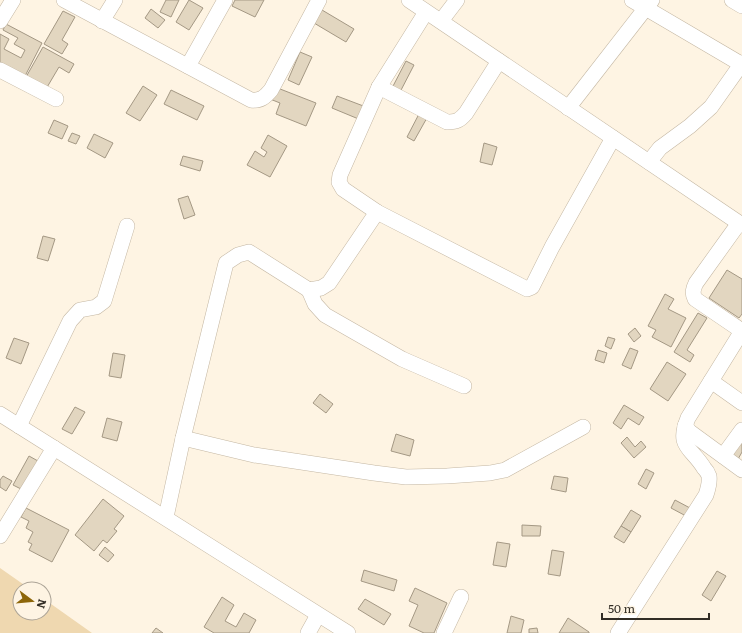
<svg xmlns="http://www.w3.org/2000/svg" width="742" height="633" viewBox="0 0 742 633" font-family="Literata,serif">
	<style>
		.green { fill: #efd8b0 }
		.building { fill: #e2d6c0; stroke: #a49884 }
		.lines { fill: none; stroke-linecap: round; stroke-linejoin: round }
		.street-casing { stroke: #c4b7a3; stroke-width: 16 }
		.street { stroke: #fff; stroke-width: 15 }
	</style>
	<rect width="100%" height="100%" fill="#fef4e3"/>
	<polygon class="green" points="0,568 30,589 20,589 20,613 44,613 44,599 92,633 0,633"/>
	<g class="building">
		<polygon points="166,0 179,0 171,17 160,12"/>
		<polygon points="189,0 203,8 189,30 176,22"/>
		<polygon points="235,0 264,0 255,17 232,6"/>
		<polygon points="151,9 165,20 158,28 145,18"/>
		<polygon points="322,10 354,29 346,42 314,23"/>
		<polygon points="63,11 75,17 62,40 68,44 62,54 44,44"/>
		<polygon points="6,24 42,43 24,78 0,66 0,34 9,39 4,49 21,58 25,50 14,44 18,38 3,30"/>
		<polygon points="43,47 74,64 69,73 59,67 46,89 26,77"/>
		<polygon points="300,52 312,57 299,85 288,80"/>
		<polygon points="406,61 414,65 399,94 391,90"/>
		<polygon points="143,86 157,95 140,121 126,113"/>
		<polygon points="275,87 316,103 306,126 276,114 280,103 270,99"/>
		<polygon points="171,90 204,106 197,120 164,104"/>
		<polygon points="337,96 366,107 361,120 332,108"/>
		<polygon points="420,112 428,116 414,141 407,137"/>
		<polygon points="54,120 68,126 62,139 48,133"/>
		<polygon points="72,133 80,136 76,144 68,141"/>
		<polygon points="94,134 113,143 105,158 87,148"/>
		<polygon points="268,135 287,146 270,177 247,165 255,151 264,157 267,152 261,148"/>
		<polygon points="484,143 497,147 492,165 480,162"/>
		<polygon points="183,156 203,161 200,171 180,165"/>
		<polygon points="188,196 195,215 184,219 178,199"/>
		<polygon points="43,236 55,239 48,261 37,258"/>
		<polygon points="727,270 742,279 742,314 739,318 709,298"/>
		<polygon points="665,294 674,299 668,309 686,318 671,347 652,337 656,330 648,326"/>
		<polygon points="698,313 707,318 687,350 694,355 690,362 674,352"/>
		<polygon points="635,328 641,336 634,342 628,334"/>
		<polygon points="608,337 615,339 611,349 605,346"/>
		<polygon points="14,338 29,343 21,364 6,358"/>
		<polygon points="630,348 638,351 631,369 622,365"/>
		<polygon points="598,350 607,353 604,363 595,360"/>
		<polygon points="113,353 125,355 121,378 109,376"/>
		<polygon points="667,362 686,374 668,401 650,389"/>
		<polygon points="320,394 333,404 326,413 313,403"/>
		<polygon points="624,405 644,417 639,425 628,418 621,429 613,423"/>
		<polygon points="75,407 85,412 72,434 62,429"/>
		<polygon points="107,418 122,422 117,441 102,437"/>
		<polygon points="396,434 414,440 410,456 391,451"/>
		<polygon points="627,437 635,447 641,441 646,447 634,458 621,443"/>
		<polygon points="742,437 742,452 737,461 730,456"/>
		<polygon points="29,456 38,461 23,490 13,485"/>
		<polygon points="646,469 654,473 646,489 638,484"/>
		<polygon points="3,476 12,481 6,491 0,487 0,480"/>
		<polygon points="554,476 568,478 566,492 551,489"/>
		<polygon points="103,499 124,516 114,529 117,531 107,543 103,540 94,551 75,535"/>
		<polygon points="675,500 690,508 686,516 671,508"/>
		<polygon points="26,508 69,530 52,562 29,550 32,544 28,542 33,532 26,528 29,521 21,517"/>
		<polygon points="631,510 641,516 631,532 621,526"/>
		<polygon points="522,525 541,526 540,536 522,536"/>
		<polygon points="621,526 631,532 624,543 614,537"/>
		<polygon points="497,542 510,544 506,567 493,565"/>
		<polygon points="105,547 114,555 108,562 99,555"/>
		<polygon points="552,550 564,552 560,576 548,574"/>
		<polygon points="364,570 397,580 394,591 361,581"/>
		<polygon points="717,571 726,576 711,601 702,595"/>
		<polygon points="415,588 447,603 434,633 424,633 409,626 418,605 409,601"/>
		<polygon points="222,597 234,605 225,621 236,627 244,613 256,620 249,633 214,633 204,627"/>
		<polygon points="365,599 391,614 384,625 358,609"/>
		<polygon points="511,616 524,620 521,633 507,633"/>
		<polygon points="568,618 589,632 589,633 559,633"/>
		<polygon points="156,628 163,633 152,633"/>
		<polygon points="537,628 538,633 529,633 529,629"/>
	</g>
	<g class="lines">
		<g class="street-casing">
			<g id="street">
				<path d="M64,0l187,100c10,1 14,-3 20,-10l48,-90"/>
				<polyline points="409,0 742,225"/>
				<polyline points="632,0 741,64"/>
				<polyline points="732,0 742,6"/>
				<polyline points="0,21 13,0"/>
				<polyline points="102,21 115,0"/>
				<polyline points="441,21 457,0"/>
				<polyline points="188,66 225,0"/>
				<polyline points="0,70 56,99"/>
				<path d="M379,87l68,35c10,0 13,-2 19,-9l33,-52"/>
				<polyline points="568,108 652,0"/>
				<polyline points="649,162 660,148 690,126 711,107 742,63"/>
				<polyline points="377,212 527,289 532,287 552,247 613,138"/>
				<path d="M739,223l-43,60c-3,6 -4,10 -1,16l47,32"/>
				<polyline points="309,290 315,304 325,315 402,359 464,386"/>
				<polyline points="711,381 742,403"/>
				<polyline points="0,414 348,633"/>
				<polyline points="19,426 70,321 80,310 96,307 104,301 127,226"/>
				<polyline points="685,426 690,432 742,470"/>
				<polyline points="183,438 226,263 238,255 249,252 309,290 321,288 329,283 377,212 343,189 339,182 340,175 379,87 426,12"/>
				<polyline points="723,456 742,430"/>
				<polyline points="166,517 183,438 254,455 374,473 406,477 447,476 490,473 505,470 583,427"/>
				<polyline points="0,536 54,448"/>
				<polyline points="308,633 318,615"/>
				<polyline points="444,633 461,597"/>
				<path d="M618,633l88,-138c2,-6 4,-13 3,-19 -1,-3 -3,-6 -5,-8 -13,-21 -28,-21 -16,-50l54,-87"/>
			</g>
		</g>
		<use href="#street" class="street"/>
	</g>
	<g transform="translate(32 601) rotate(106)"><circle r="19" fill="#fef4e3" stroke="#aca497"/>
	<path d="M0-3L7 15L0 10L-7 15Z" fill="#8d6609"/>
	<text y="-6" font-size="11" font-weight="bold" text-anchor="middle" fill="#322d25">N</text>
	</g>
	<path d="M602 613v6h107v-6" fill="none" stroke="#322d25" stroke-width="2"/>
	<text x="608" y="613" font-size="12" fill="#322d25" stroke="#fef4e3" stroke-width="3" paint-order="stroke">50 m</text>
</svg>
